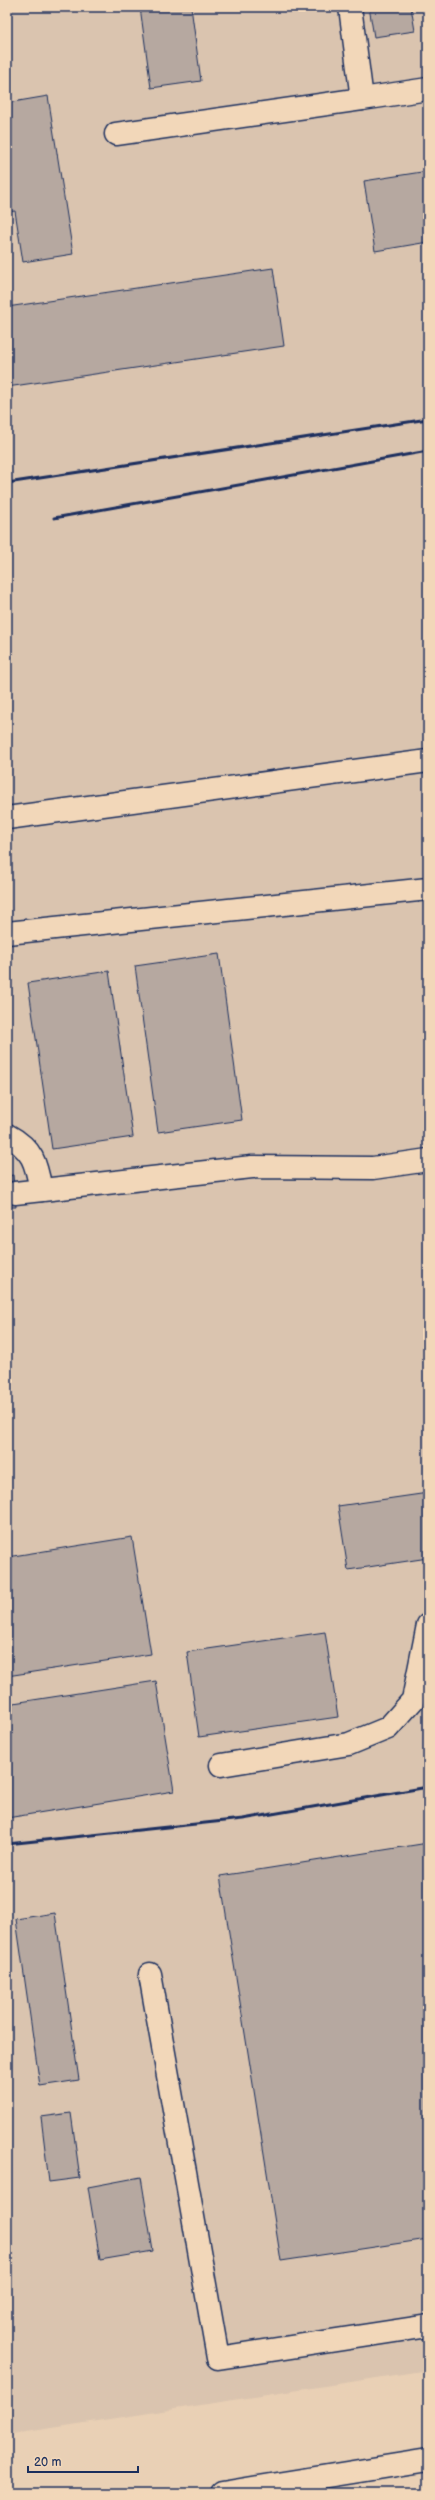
<svg xmlns="http://www.w3.org/2000/svg" width="435" height="2500" viewBox="0 0 435 2500" font-family="'Balsamiq Sans',sans-serif">
	<style>
		.built { fill: #dac4af }
		.building { fill: #b6a8a0; stroke: #1b2f5e }
		.lines { fill: none; stroke-linecap: round; stroke-linejoin: round }
		.lane-casing { stroke: #1b2f5e; stroke-width: 25 }
		.secondary-casing { stroke: #1b2f5e; stroke-width: 25 }
		.lane { stroke: #f2d7b9; stroke-width: 22 }
		.secondary { stroke: #f2d7b9; stroke-width: 22 }
		.rail { stroke: #1b2f5e; stroke-width: 3 }
	</style>
	<rect width="100%" height="100%" fill="#e9d0b5"/>
	<filter id="ink" filterUnits="userSpaceOnUse"><feTurbulence type="fractalNoise" baseFrequency=".025" numOctaves="2"/><feDisplacementMap in="SourceGraphic" scale="8" xChannelSelector="R" yChannelSelector="G"/><feConvolveMatrix kernelMatrix="1 2 1 2 8 2 1 2 1" color-interpolation-filters="sRGB"/></filter>
	<g filter="url(#ink)">
		<polygon class="built" points="7,7 428,7 428,2370 7,2435"/>
		<g class="building">
			<polygon points="140,7 191,7 201,81 151,88"/>
			<polygon points="369,7 411,7 415,31 374,37"/>
			<polygon points="48,96 73,254 23,262 15,211 7,212 7,103"/>
			<polygon points="428,171 428,242 375,251 364,181"/>
			<polygon points="273,268 284,346 7,387 7,307"/>
			<polygon points="219,954 242,1120 158,1132 135,966"/>
			<polygon points="109,971 133,1137 52,1149 28,983"/>
			<polygon points="13,1175 16,1207 7,1207 7,1176"/>
			<polygon points="428,1493 428,1558 348,1570 338,1506"/>
			<polygon points="132,1537 151,1654 7,1676 7,1557"/>
			<polygon points="325,1632 338,1717 199,1737 187,1652"/>
			<polygon points="156,1681 174,1791 7,1818 7,1704"/>
			<polygon points="428,1843 428,2239 281,2261 220,1876"/>
			<polygon points="55,1913 79,2080 40,2086 16,1919"/>
			<polygon points="71,2113 80,2178 49,2182 41,2117"/>
			<polygon points="141,2177 153,2251 100,2260 88,2187"/>
		</g>
		<g class="lines">
			<g class="lane-casing">
				<g id="lane">
					<polyline points="362,99 428,89"/>
					<polyline points="116,134 362,99 350,7"/>
					<polyline points="7,818 428,761"/>
					<polyline points="7,933 428,889"/>
					<path d="M7,1135c26,14 29,28 34,55"/>
					<polyline points="15,1193 252,1167 373,1168 428,1160"/>
					<polyline points="221,1765 349,1744 388,1728 413,1700 428,1625"/>
					<polyline points="150,1974 218,2358 428,2326"/>
				</g>
			</g>
			<g class="secondary-casing">
				<polyline id="secondary" points="222,2493 428,2460"/>
			</g>
			<use href="#lane" class="lane"/>
			<use href="#secondary" class="secondary"/>
			<g class="rail">
				<polyline points="7,483 428,419"/>
				<polyline points="54,518 428,451"/>
				<polyline points="7,1844 243,1819 428,1787"/>
			</g>
		</g>
	</g>
	<rect width="435" height="2500" fill="none" stroke="#f2d7b9" stroke-width="24"/>
	<rect x="12" y="12" width="411" height="2476" fill="none" stroke="#1b2f5e" stroke-width="1.5" filter="url(#ink)"/>
	<path d="M28 2466v6h110v-6" fill="none" stroke="#1b2f5e" stroke-width="2"/>
	<text x="34" y="2466" font-size="12" fill="#1b2f5e" stroke="#f2d7b9" stroke-width="3" paint-order="stroke">20 m</text>
</svg>
